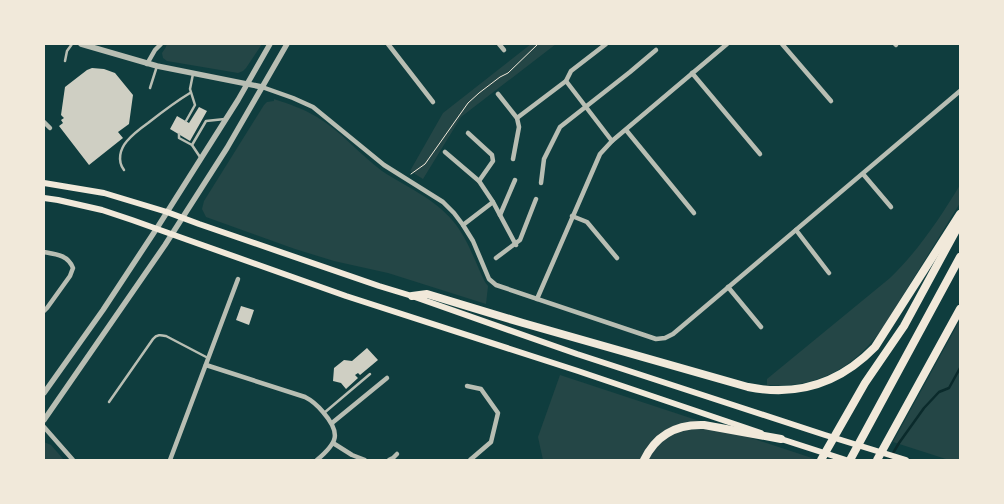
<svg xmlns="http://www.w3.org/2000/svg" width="1004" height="504" viewBox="0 0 1004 504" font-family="Literata,serif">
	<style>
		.green { fill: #244646 }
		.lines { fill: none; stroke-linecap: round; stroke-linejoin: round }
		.stream { stroke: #0a2a2b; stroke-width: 2.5 }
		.building { fill: #cfcfc3 }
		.path { stroke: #f1e9da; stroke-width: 1 }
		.service { stroke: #b8beb3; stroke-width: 2.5 }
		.minor { stroke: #b8beb3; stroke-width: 4.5 }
		.tertiary { stroke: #b8beb3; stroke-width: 5.5 }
		.secondary { stroke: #f1e9da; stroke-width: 6 }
		.motorway { stroke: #f1e9da; stroke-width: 8 }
	</style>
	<rect width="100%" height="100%" fill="#0f3d3e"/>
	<g class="green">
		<polygon points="168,44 262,44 246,68 243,71 238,73 167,61 163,58 162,53 166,47 166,46"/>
		<polygon points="531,44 556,44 461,117 423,179 410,171 443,113"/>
		<path d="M274,99c15,5 30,10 43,18 24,14 42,37 65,54 24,16 52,27 71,50 15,18 22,41 32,61l3,4 -2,18 -98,-31 -54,-12 -39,-12 -89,-32 -4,-8 2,-8 60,-96 3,-3 7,-1z"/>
		<path d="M960,185v18l-76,123c-28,41 -67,63 -117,59v-6l123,-101c28,-27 50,-60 70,-93z"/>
		<polygon points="960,320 960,460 949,460 893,442"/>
		<polygon points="560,375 818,460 543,460 538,437"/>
		<polygon points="44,442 51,445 64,460 44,460"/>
	</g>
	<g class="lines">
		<polyline class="stream" points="889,460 899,443 924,408 939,392 949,388 960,368"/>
	</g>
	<g class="building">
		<polygon points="92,68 104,69 115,73 133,95 129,124 118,132 123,138 89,165 59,126 63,123 61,120 64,118 61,115 65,87 87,70"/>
		<polygon points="199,107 207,111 190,141 170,129 177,116 189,123"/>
		<polygon points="241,306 254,310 249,325 236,320"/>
		<polygon points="367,348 378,360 360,375 358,373 355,375 358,378 346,389 341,383 333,381 334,368 344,360 352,361"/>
	</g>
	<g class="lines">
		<polyline class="path" points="411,174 425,164 468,103 479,93 500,77 508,73 538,44"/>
		<g class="service">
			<polyline points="65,61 67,51 72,44"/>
			<polyline points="150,88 157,66"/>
			<polyline points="186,121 195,105 190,89 193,74"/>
			<polyline points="179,134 179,138 192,145"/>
			<polyline points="200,157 192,145 206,121 225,119"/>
			<path d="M124,170c-7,-9 -4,-21 3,-29 6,-7 14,-13 21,-18 14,-11 27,-21 42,-30"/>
			<path d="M109,402l44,-63c4,-5 8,-4 13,-3l42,22"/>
			<polyline points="324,413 370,374"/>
		</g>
		<g class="minor">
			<polyline points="388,44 433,102"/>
			<polyline points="499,44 504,50"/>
			<polyline points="782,44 831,101"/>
			<polyline points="895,44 896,45"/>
			<polyline points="147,64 155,50 161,44"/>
			<polyline points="692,73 760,154"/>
			<polyline points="566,81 612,141"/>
			<polyline points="262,87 293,98 313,107 384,165 443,202 454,213 463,225 473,241 489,279 496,285 656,339 665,338 673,334 960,91"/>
			<polyline points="498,94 517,118 519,127 513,159"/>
			<polyline points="517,118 566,81 571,71 606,44"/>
			<polyline points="44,122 50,128"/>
			<polyline points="626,130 694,213"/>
			<polyline points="468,133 492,155 493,161 479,181"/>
			<polyline points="445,152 479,181 493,202 516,245"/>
			<polyline points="863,174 891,207"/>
			<polyline points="541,183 544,159 560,127 630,72 656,50"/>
			<polyline points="500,215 515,180"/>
			<polyline points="572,216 587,222 617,258"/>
			<polyline points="463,225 493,202"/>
			<polyline points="796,230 829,273"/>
			<path d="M44,252c12,2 24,3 29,16l-3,8 -23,32 -3,3"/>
			<polyline points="496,258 520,240 536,199"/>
			<polyline points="728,287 761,327"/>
			<polyline points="537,299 600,154 612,141 727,44"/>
			<path d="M206,365l99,32c8,4 13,9 18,15 19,22 14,31 -6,48"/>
			<polyline points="467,386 481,389 498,413 491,442 470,460"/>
			<polyline points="332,423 387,378"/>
			<polyline points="44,427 73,460"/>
			<polyline points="333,443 352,455 365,460"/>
			<polyline points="170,460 238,279"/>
			<polyline points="389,460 393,458 397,454"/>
		</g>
		<g class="tertiary">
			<polyline points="81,44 157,66 262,87"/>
			<polyline points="44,393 103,310 157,228 238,100 270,44"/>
			<polyline points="44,420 165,245 227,148 287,44"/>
		</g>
		<g class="secondary">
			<polyline points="44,183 104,193 167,212 199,224 379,286 412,296 577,354 825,435 906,460"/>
			<polyline points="44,198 58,200 102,210 132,220 188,240 346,296 578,371 761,433"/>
			<polyline points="778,438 846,460"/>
		</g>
		<g class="motorway">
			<path d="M412,296l15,-2 96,29 225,64c50,10 92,-4 127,-40l85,-133"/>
			<path d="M644,460c12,-25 33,-36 60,-35l77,14"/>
			<polyline points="821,460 865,383 904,326 960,223"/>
			<polyline points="850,460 960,257"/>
			<polyline points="877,460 960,309"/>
		</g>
	</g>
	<rect width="1004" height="504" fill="none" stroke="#f1e9da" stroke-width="90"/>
</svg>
